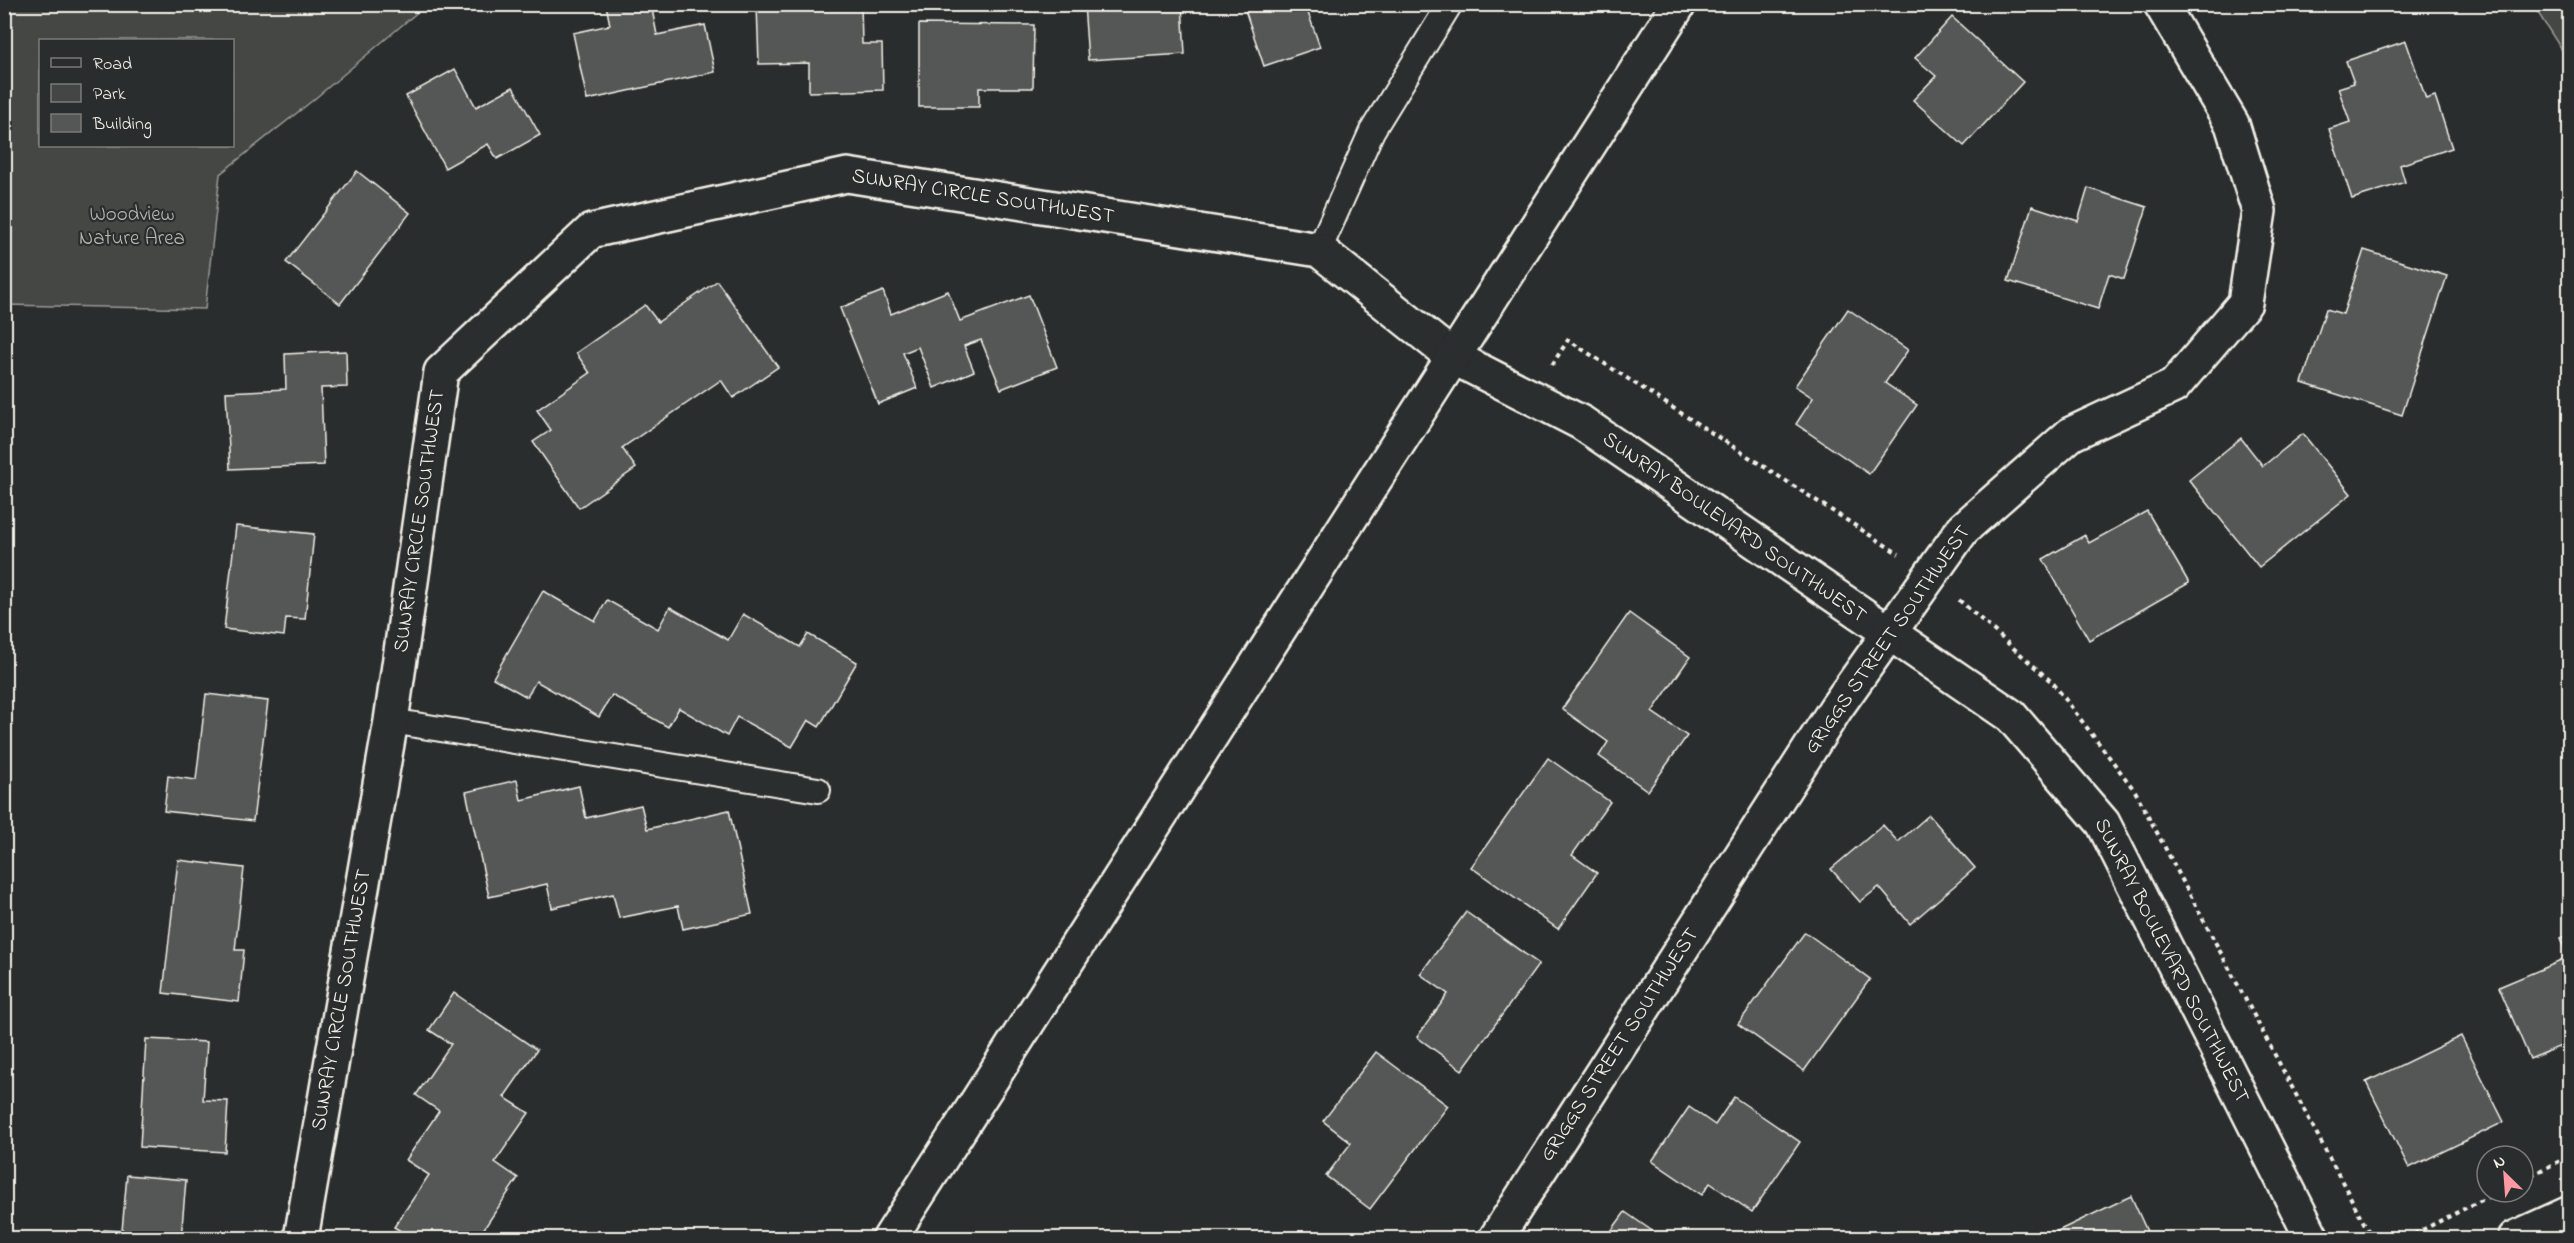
<svg xmlns="http://www.w3.org/2000/svg" width="2574" height="1243" viewBox="0 0 2574 1243" font-family="'Indie Flower',sans-serif">
	<style>
		.green { fill: #444645; stroke: #9c9c96; stroke-width: 1.5; fill-rule: evenodd }
		.building { fill: #555756; stroke: #f4f1e8; stroke-width: 1.5 }
		.lines { fill: none; stroke-linecap: round; stroke-linejoin: round }
		.lane-casing { stroke: #f4f1e8; stroke-width: 28 }
		.street-casing { stroke: #f4f1e8; stroke-width: 38 }
		.primary-casing { stroke: #f4f1e8; stroke-width: 38 }
		.path { stroke: #f4f1e8; stroke-width: 4; stroke-dasharray: 4.5 4.5; stroke-linecap: butt }
		.lane { stroke: #2a2d2e; stroke-width: 24 }
		.street { stroke: #2a2d2e; stroke-width: 33 }
		.primary { stroke: #2a2d2e; stroke-width: 33 }
		.labels { text-anchor: middle; dominant-baseline: central; stroke-width: 4.5; stroke-linejoin: round; paint-order: stroke }
		.street-label { font-size: 21px; fill: #f4f1e8; stroke: #2a2d2e }
		.park-label { font-size: 21px; fill: #b6b5af; stroke: #2a2d2e }
	</style>
	<rect width="100%" height="100%" fill="#2a2d2e"/>
	<filter id="ink" filterUnits="userSpaceOnUse"><feTurbulence type="fractalNoise" baseFrequency=".0167" numOctaves="2"/><feDisplacementMap in="SourceGraphic" scale="12" xChannelSelector="R" yChannelSelector="G"/><feConvolveMatrix kernelMatrix="1 2 1 2 8 2 1 2 1" color-interpolation-filters="sRGB"/></filter>
	<g filter="url(#ink)">
		<g class="green">
			<path d="M5,4h421v1l-114,96 -92,73 -15,135 -200,-4zM40,40h192v106h-192z"/>
			<polygon points="2533,5 2569,5 2569,61"/>
		</g>
		<g class="building">
			<polygon points="651,4 657,35 705,25 715,72 587,100 573,33 610,25 606,5"/>
			<polygon points="861,4 862,44 882,44 883,90 809,92 809,63 759,64 757,5"/>
			<polygon points="1084,4 1182,4 1185,54 1088,60"/>
			<polygon points="1243,4 1305,4 1320,47 1264,66"/>
			<polygon points="1952,17 2023,82 1964,146 1913,100 1936,76 1915,58"/>
			<polygon points="919,24 1034,25 1033,88 979,88 979,107 919,107"/>
			<polygon points="2406,41 2426,99 2435,96 2452,148 2400,165 2405,182 2352,199 2329,129 2350,122 2338,88 2354,83 2346,61"/>
			<polygon points="455,69 476,107 513,87 540,135 497,159 488,144 445,168 406,96"/>
			<polygon points="357,171 410,213 340,304 286,262"/>
			<polygon points="2088,188 2147,207 2124,279 2109,274 2098,309 2008,281 2032,206 2078,221"/>
			<polygon points="2364,250 2447,276 2402,415 2302,383 2326,309 2343,314"/>
			<polygon points="717,281 778,367 733,398 721,380 622,448 636,468 579,508 533,442 551,430 537,410 590,373 576,353 645,305 658,322"/>
			<polygon points="883,291 891,314 948,291 960,321 1029,295 1057,367 1001,389 981,340 964,346 974,371 934,388 918,347 903,353 917,388 878,404 840,308"/>
			<polygon points="1848,309 1908,350 1885,383 1917,405 1869,474 1796,424 1813,398 1795,386"/>
			<polygon points="346,351 347,387 321,388 324,465 230,469 226,392 286,389 285,354"/>
			<polygon points="2303,434 2351,494 2259,567 2189,480 2241,438 2263,466"/>
			<polygon points="2147,511 2189,583 2089,640 2043,559 2085,535 2089,543"/>
			<polygon points="236,526 314,534 305,619 286,618 284,636 224,629"/>
			<polygon points="543,591 595,621 607,600 658,629 670,607 728,640 743,614 800,647 808,634 857,662 819,727 808,720 792,747 737,717 727,736 679,708 668,727 612,695 599,717 536,681 527,697 493,678"/>
			<polygon points="1629,613 1690,657 1652,712 1687,736 1648,791 1599,756 1608,742 1562,709"/>
			<polygon points="206,694 268,701 253,821 164,811 168,776 196,780"/>
			<polygon points="1548,758 1610,802 1572,855 1597,873 1558,929 1471,867"/>
			<polygon points="517,780 521,800 579,786 586,818 641,805 647,829 729,810 752,914 683,929 678,906 619,918 613,894 552,908 547,884 489,897 466,792"/>
			<polygon points="1929,815 1975,868 1910,924 1879,887 1860,902 1831,869 1883,825 1898,842"/>
			<polygon points="178,860 244,868 235,950 244,950 239,1002 163,993"/>
			<polygon points="1466,912 1539,964 1462,1070 1417,1037 1448,994 1420,974"/>
			<polygon points="1805,932 1870,979 1804,1071 1738,1024"/>
			<polygon points="2570,934 2570,1042 2530,1059 2499,987 2568,958 2560,938"/>
			<polygon points="454,993 537,1050 504,1097 529,1113 495,1162 518,1178 483,1230 496,1238 412,1238 394,1227 429,1175 406,1160 439,1111 416,1095 451,1044 429,1030"/>
			<polygon points="2461,1036 2504,1122 2409,1168 2366,1082"/>
			<polygon points="146,1039 207,1042 203,1100 228,1101 225,1152 140,1147"/>
			<polygon points="1376,1052 1448,1106 1370,1209 1326,1176 1351,1143 1323,1121"/>
			<polygon points="1734,1097 1800,1142 1752,1212 1710,1183 1702,1195 1652,1161 1689,1107 1715,1125"/>
			<polygon points="127,1175 186,1180 181,1238 103,1238 104,1230 122,1231"/>
			<polygon points="2131,1196 2150,1238 2046,1238 2045,1237"/>
			<polygon points="1625,1212 1661,1237 1660,1238 1606,1238"/>
		</g>
		<g class="lines">
			<g class="lane-casing">
				<g id="lane">
					<polyline points="1319,250 1372,131 1450,4"/>
					<polyline points="391,721 818,790"/>
				</g>
			</g>
			<g class="street-casing">
				<g id="street">
					<polyline points="301,1238 391,721 441,372 591,231 847,175 1319,250 1453,357 1582,423 2011,716 2103,823 2312,1238"/>
					<polyline points="1496,1238 1836,708 1963,529 2071,434 2174,386 2245,303 2259,211 2232,124 2161,4"/>
					<polyline points="2515,1238 2570,1213"/>
				</g>
			</g>
			<g class="primary-casing">
				<polyline id="primary" points="890,1238 1679,4"/>
			</g>
			<g class="path">
				<polyline points="1552,365 1568,340 1899,554"/>
				<polyline points="1959,600 2053,683 2135,791 2372,1238"/>
				<polyline points="2523,1179 2570,1156"/>
				<polyline points="2406,1238 2498,1192"/>
			</g>
			<use href="#lane" class="lane"/>
			<use href="#street" class="street"/>
			<use href="#primary" class="primary"/>
		</g>
	</g>
	<g class="labels">
		<g class="street-label">
			<text transform="translate(983 197) rotate(9)">SUNRAY CIRCLE SOUTHWEST</text>
			<text transform="translate(420 521) rotate(-82)">SUNRAY CIRCLE SOUTHWEST</text>
			<text transform="translate(1734 528) rotate(35)">SUNRAY BOULEVARD SOUTHWEST</text>
			<text transform="translate(1888 640) rotate(-55)">GRIGGS STREET SOUTHWEST</text>
			<text transform="translate(2171 961) rotate(63)">SUNRAY BOULEVARD SOUTHWEST</text>
			<text transform="translate(342 1000) rotate(-80)">SUNRAY CIRCLE SOUTHWEST</text>
			<text transform="translate(1620 1045) rotate(-57)">GRIGGS STREET SOUTHWEST</text>
		</g>
		<g class="park-label">
			<text x="132" y="215">Woodview<tspan x="132" dy="24">Nature Area</tspan></text>
		</g>
	</g>
	<rect width="2574" height="1243" fill="none" stroke="#2a2d2e" stroke-width="24"/>
	<rect x="12" y="12" width="2550" height="1219" fill="none" stroke="#f4f1e8" stroke-width="2" filter="url(#ink)"/>
	<rect x="39" y="39" width="195" height="108" fill="#2a2d2e" stroke="#7b7b78" stroke-width="1.5"/>
	<rect x="51" y="58" width="30" height="9" fill="#2a2d2e" stroke="#7b7b78" stroke-width="1.5"/>
	<text x="93" y="69" font-size="18" fill="#f4f1e8">Road</text>
	<rect x="51" y="84" width="30" height="18" fill="#444645" stroke="#7b7b78" stroke-width="1.5"/>
	<text x="93" y="99" font-size="18" fill="#f4f1e8">Park</text>
	<rect x="51" y="114" width="30" height="18" fill="#555756" stroke="#7b7b78" stroke-width="1.5"/>
	<text x="93" y="129" font-size="18" fill="#f4f1e8">Building</text>
	<g transform="translate(2505 1174) rotate(335)"><circle r="28" fill="#2a2d2e" stroke="#7b7b78" stroke-width="1.5"/>
	<path d="M0-4.5L10 22L0 15L-10 22Z" fill="#ff9aa2"/>
	<text y="-9" font-size="16" font-weight="bold" text-anchor="middle" fill="#f4f1e8">N</text>
	</g>
</svg>
